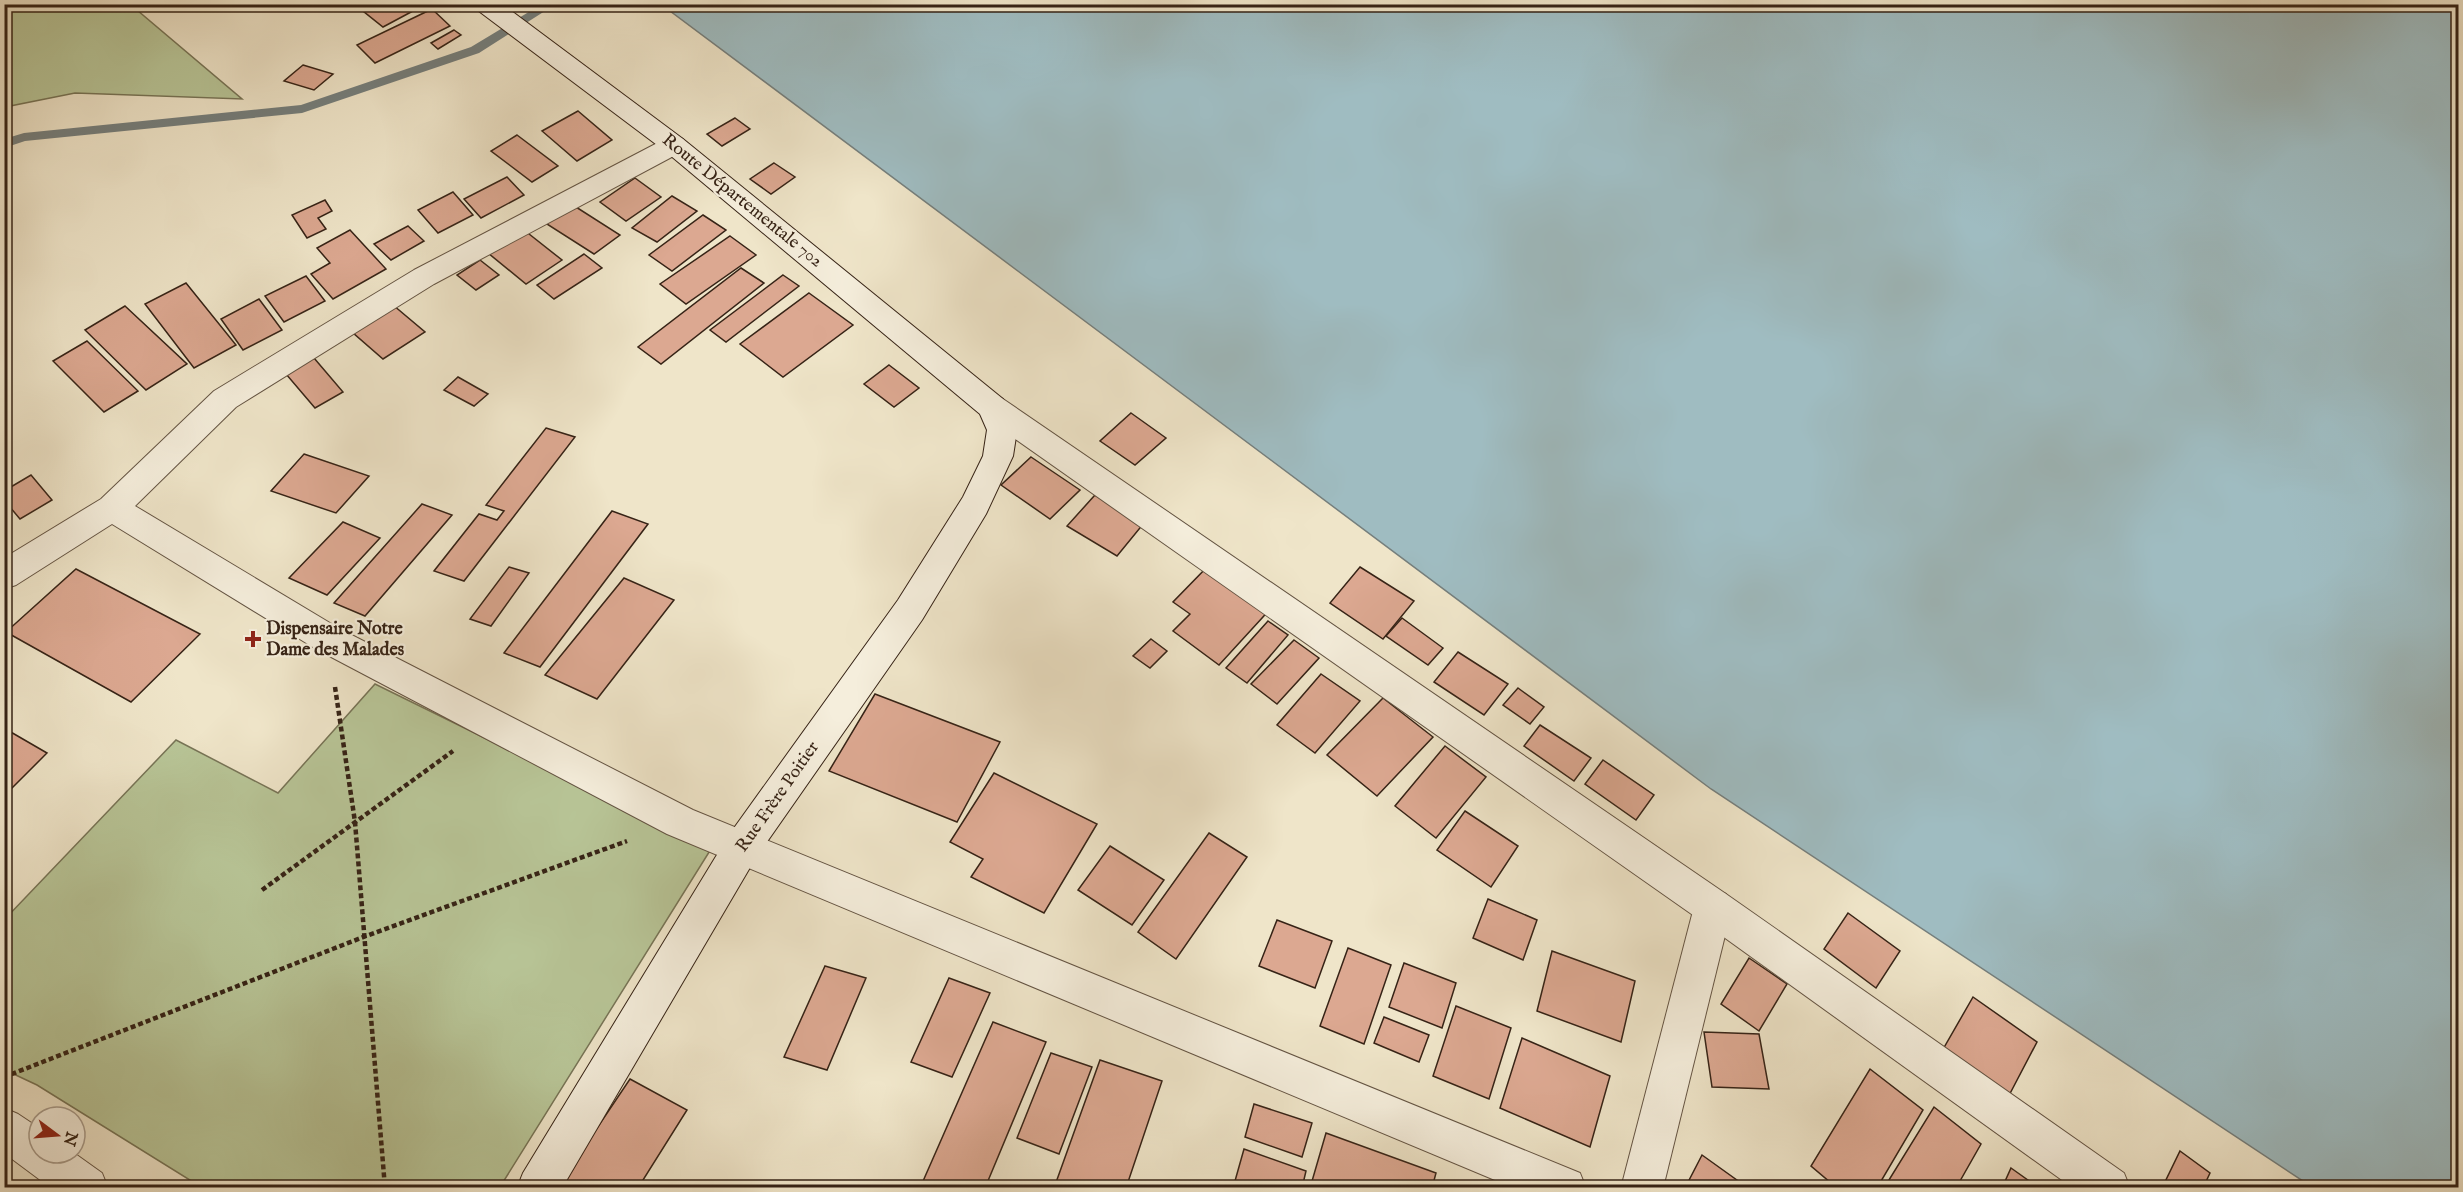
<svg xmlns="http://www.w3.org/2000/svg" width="2463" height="1192" viewBox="0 0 2463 1192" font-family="'IM FELL English',serif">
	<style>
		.green { fill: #b8c597; stroke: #777456; stroke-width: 1.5 }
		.water { fill: #9fbcc1; stroke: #757f7d; stroke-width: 1.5 }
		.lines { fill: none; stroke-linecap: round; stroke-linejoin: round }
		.stream { fill: #757f7d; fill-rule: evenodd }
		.building { fill: #dca891; stroke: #362316; stroke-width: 1.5 }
		.minor-casing { stroke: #645443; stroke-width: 2 }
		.tertiary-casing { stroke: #645443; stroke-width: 2 }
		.secondary-casing { stroke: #362316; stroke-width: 2 }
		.path { stroke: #362316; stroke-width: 4.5; stroke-dasharray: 5 3; stroke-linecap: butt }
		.minor { fill: #f5eedc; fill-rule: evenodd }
		.tertiary { fill: #f5eedc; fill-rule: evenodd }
		.secondary { fill: #f5eedc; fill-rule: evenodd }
		.poi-dot { fill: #8f2418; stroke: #f5eedc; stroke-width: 2 }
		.labels { text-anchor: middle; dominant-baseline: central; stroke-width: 4.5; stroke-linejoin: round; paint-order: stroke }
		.street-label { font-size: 18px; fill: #362316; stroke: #f5eedc }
		.poi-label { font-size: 18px; font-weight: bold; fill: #362316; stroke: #f5eedc; text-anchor: start }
	</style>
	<rect width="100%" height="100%" fill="#efe5c9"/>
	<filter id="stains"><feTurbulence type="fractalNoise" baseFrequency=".00333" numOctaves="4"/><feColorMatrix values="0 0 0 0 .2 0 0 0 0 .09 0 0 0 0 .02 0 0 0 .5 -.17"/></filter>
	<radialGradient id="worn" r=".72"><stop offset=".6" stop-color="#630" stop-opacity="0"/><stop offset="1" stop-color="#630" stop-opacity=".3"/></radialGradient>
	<g class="green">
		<polygon points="5,4 131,5 242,99 75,93 5,107"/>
		<polygon points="375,684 711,849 500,1187 201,1187 37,1085 5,1070 4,920 176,740 278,793"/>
	</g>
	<polygon class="water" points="662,5 2458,5 2458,1187 2312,1187 1711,789"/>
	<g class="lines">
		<polygon class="stream" points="542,4 556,4 479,53 302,113 25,141 4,148 4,139 24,133 301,105 471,47"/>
	</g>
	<g class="building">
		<polygon points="376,4 426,4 383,27 363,11"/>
		<polygon points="432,9 450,26 375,63 357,45"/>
		<polygon points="454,30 461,35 438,49 431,43"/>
		<polygon points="303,65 333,74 314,90 284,81"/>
		<polygon points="578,111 612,140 577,161 542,131"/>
		<polygon points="735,118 750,129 722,146 707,134"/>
		<polygon points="517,135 558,166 532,182 491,151"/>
		<polygon points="774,163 795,177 771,194 750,179"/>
		<polygon points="507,177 524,195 481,218 464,199"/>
		<polygon points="635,178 661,197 626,221 600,202"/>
		<polygon points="453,192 473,215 438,233 418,210"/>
		<polygon points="672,196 697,211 657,242 632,228"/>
		<polygon points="325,200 332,211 318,218 326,229 307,238 292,215"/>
		<polygon points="565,200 620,235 594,254 539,219"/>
		<polygon points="703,215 726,230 672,271 649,255"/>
		<polygon points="408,226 424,241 391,260 374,244"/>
		<polygon points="350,230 386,269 333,299 311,274 330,263 317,248"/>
		<polygon points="524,230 562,260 526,284 488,253"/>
		<polygon points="730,236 756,255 686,304 660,284"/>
		<polygon points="584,254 602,268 554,299 537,285"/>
		<polygon points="480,260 499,275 476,290 457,275"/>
		<polygon points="741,268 764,283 661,364 638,347"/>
		<polygon points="783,275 799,286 726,342 710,330"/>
		<polygon points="306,276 325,301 284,322 265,296"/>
		<polygon points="186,283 236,345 194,368 145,304"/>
		<polygon points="809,293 853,325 783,377 740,344"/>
		<polygon points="259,299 282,330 243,350 221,319"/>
		<polygon points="393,305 425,332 383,359 352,332"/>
		<polygon points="125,306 187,364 146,390 85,330"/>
		<polygon points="87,341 138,391 104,412 53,361"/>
		<polygon points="314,358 343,392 315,408 286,374"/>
		<polygon points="889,365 919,388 894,407 864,384"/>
		<polygon points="458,377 488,394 474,406 444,390"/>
		<polygon points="1131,413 1166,438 1135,465 1100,441"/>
		<polygon points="546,428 575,437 464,581 434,571 479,514 497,520 504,511 486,505"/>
		<polygon points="304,454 369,476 336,513 271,491"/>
		<polygon points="1031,457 1080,490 1050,519 1001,485"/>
		<polygon points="31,475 52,500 20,519 4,500 4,491"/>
		<polygon points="1095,495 1144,523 1117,556 1067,526"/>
		<polygon points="422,504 452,515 365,616 334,603"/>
		<polygon points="612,511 648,524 540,667 504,653"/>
		<polygon points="343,522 380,538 327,595 289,578"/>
		<polygon points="1211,563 1273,606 1219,665 1173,631 1190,614 1173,602"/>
		<polygon points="509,567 529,573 491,626 470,619"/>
		<polygon points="1360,567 1414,601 1383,639 1330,603"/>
		<polygon points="76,569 200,634 131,702 6,632"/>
		<polygon points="624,578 674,600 597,699 545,675"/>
		<polygon points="1402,618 1443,648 1428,665 1386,636"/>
		<polygon points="1268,621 1288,635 1247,683 1226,668"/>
		<polygon points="1151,639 1167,651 1150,668 1133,656"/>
		<polygon points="1294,640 1319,658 1277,704 1251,684"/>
		<polygon points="1458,652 1508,684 1484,715 1434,682"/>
		<polygon points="1321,674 1360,701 1315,753 1277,725"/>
		<polygon points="1518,688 1544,707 1530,724 1503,705"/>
		<polygon points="875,694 1000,742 957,822 829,771"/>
		<polygon points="1383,698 1433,737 1377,796 1327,755"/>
		<polygon points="1540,725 1591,758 1574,781 1524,746"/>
		<polygon points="9,731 47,753 4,796 4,736"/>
		<polygon points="1445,746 1486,777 1436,838 1395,806"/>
		<polygon points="1603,760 1654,795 1636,820 1585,784"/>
		<polygon points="994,773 1097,824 1044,913 971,877 983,859 950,842"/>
		<polygon points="1465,811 1518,846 1491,887 1437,850"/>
		<polygon points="1209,833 1247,857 1176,959 1138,932"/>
		<polygon points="1110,846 1164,880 1132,925 1078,890"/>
		<polygon points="1488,899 1537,920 1523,960 1473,938"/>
		<polygon points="1848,913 1900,951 1876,988 1824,949"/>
		<polygon points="1277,920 1332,941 1315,988 1259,966"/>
		<polygon points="1348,948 1391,965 1364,1044 1320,1026"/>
		<polygon points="1552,951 1635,981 1621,1042 1537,1011"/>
		<polygon points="1749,958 1787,984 1759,1031 1721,1004"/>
		<polygon points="1404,963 1456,983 1442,1028 1389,1007"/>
		<polygon points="825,966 866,978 827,1070 784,1057"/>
		<polygon points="949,978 990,993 952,1077 911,1062"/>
		<polygon points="1973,997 2037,1042 2004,1105 1938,1058"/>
		<polygon points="1456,1006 1511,1028 1489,1099 1433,1076"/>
		<polygon points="1384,1017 1429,1035 1419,1062 1374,1043"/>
		<polygon points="993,1022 1046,1042 985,1188 920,1188"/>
		<polygon points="1704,1032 1759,1034 1769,1089 1712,1087"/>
		<polygon points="1522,1038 1610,1076 1590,1147 1500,1108"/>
		<polygon points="1051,1053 1092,1067 1059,1154 1017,1138"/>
		<polygon points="1100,1060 1162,1081 1126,1188 1054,1188"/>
		<polygon points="1870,1069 1923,1110 1877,1188 1837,1188 1811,1166"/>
		<polygon points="630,1079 687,1110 638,1188 576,1188 562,1180"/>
		<polygon points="1254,1104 1312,1123 1302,1157 1245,1137"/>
		<polygon points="1934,1107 1981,1144 1956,1188 1884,1188"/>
		<polygon points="1326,1133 1436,1173 1432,1188 1310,1188"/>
		<polygon points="1244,1149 1306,1171 1302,1188 1233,1188"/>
		<polygon points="2180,1151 2210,1173 2203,1188 2162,1188"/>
		<polygon points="1702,1155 1748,1188 1685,1188"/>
		<polygon points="2011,1168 2039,1188 2002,1188"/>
	</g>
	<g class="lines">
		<g class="minor-casing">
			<g id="minor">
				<polygon points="674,136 683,139 687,145 683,151 434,284 236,407 135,506 340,629 693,810 1580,1173 1586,1188 1514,1188 667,834 316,649 112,524 16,585 4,589 4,558 101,499 214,391 414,270 665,139"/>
				<polygon points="992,395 1003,399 1726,894 2124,1173 2130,1188 2073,1188 1700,920 981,415 977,407 981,399"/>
				<polygon points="4,1108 18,1114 39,1128 39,1153 74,1153 102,1173 108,1188 51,1188 4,1153"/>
			</g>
		</g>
		<g class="tertiary-casing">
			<polygon id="tertiary" points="1713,889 1726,894 1732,907 1663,1188 1621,1188 1694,907 1700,894"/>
		</g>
		<g class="secondary-casing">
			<polygon id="secondary" points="473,4 502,4 683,139 1003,399 1017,430 1013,456 986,514 922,620 755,859 562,1188 517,1188 523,1173 729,835 898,600 963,497 983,456 987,430 980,414 665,151 476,9"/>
		</g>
		<g class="path">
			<polyline points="335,687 355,822 385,1188"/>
			<polyline points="262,890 453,751"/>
			<polyline points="4,1077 366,936 627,841"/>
		</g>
		<use href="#minor" class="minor"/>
		<use href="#tertiary" class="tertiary"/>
		<use href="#secondary" class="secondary"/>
	</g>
	<path class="poi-dot" d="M250 630h6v6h6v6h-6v6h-6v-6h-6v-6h6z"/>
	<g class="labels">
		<g class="street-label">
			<text transform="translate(742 201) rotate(39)">Route Départementale 702</text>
			<text transform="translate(778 797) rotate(-55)">Rue Frère Poitier</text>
		</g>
		<g class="poi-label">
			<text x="266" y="629">Dispensaire Notre<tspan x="266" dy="21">Dame des Malades</tspan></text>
		</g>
	</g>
	<rect width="2463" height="1192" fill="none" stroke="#efe5c9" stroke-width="24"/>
	<rect x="6" y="6" width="2451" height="1180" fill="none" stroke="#362316" stroke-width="3"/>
	<rect x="12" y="12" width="2439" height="1168" fill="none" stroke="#362316" stroke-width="1.5"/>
	<g transform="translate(57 1135) rotate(106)"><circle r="28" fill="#f5eedc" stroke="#a99d8d" stroke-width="1.5"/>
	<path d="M0-4.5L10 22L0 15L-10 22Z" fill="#8f2418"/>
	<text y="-9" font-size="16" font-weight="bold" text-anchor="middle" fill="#362316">N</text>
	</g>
	<rect width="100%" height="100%" filter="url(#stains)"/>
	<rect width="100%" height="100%" fill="url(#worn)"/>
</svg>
